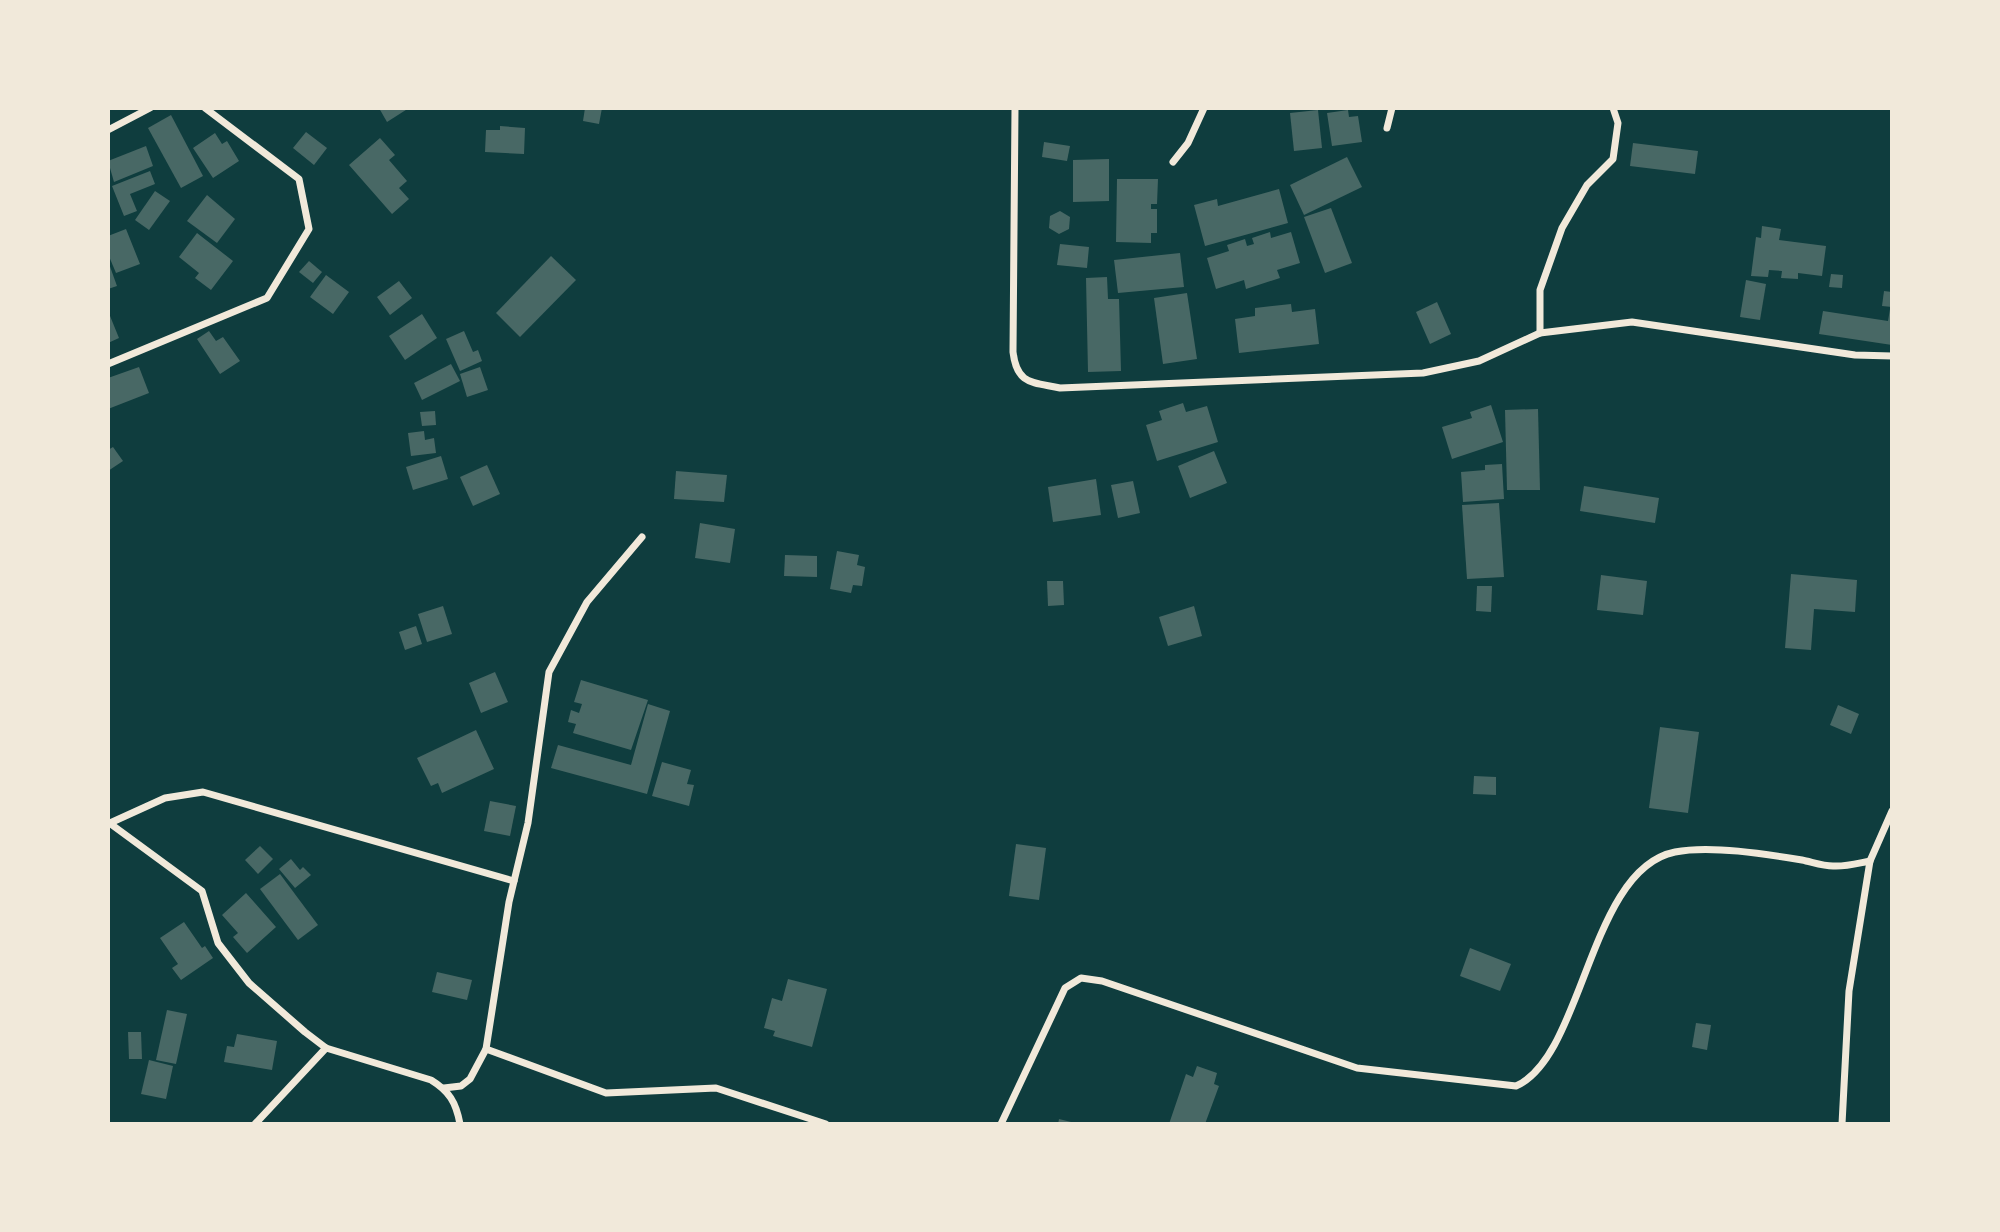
<svg xmlns="http://www.w3.org/2000/svg" width="2000" height="1232" viewBox="0 0 2000 1232" font-family="'Archivo Narrow',sans-serif">
	<style>
		.building { fill: #486865 }
		.lines { fill: none; stroke-linecap: round; stroke-linejoin: round }
		.minor { stroke: #f1e9da; stroke-width: 7 }
	</style>
	<rect width="100%" height="100%" fill="#0f3d3e"/>
	<g class="building">
		<polygon points="379,108 409,108 387,122"/>
		<polygon points="585,108 602,108 599,124 583,121"/>
		<polygon points="1318,110 1322,148 1294,151 1290,113"/>
		<polygon points="1348,110 1349,117 1358,116 1362,142 1332,146 1327,113"/>
		<polygon points="171,115 203,176 181,188 148,128"/>
		<polygon points="500,126 525,128 524,154 485,152 486,130 500,130"/>
		<polygon points="306,132 327,148 314,165 293,148"/>
		<polygon points="215,133 222,144 227,141 239,161 213,178 193,148"/>
		<polygon points="380,138 395,155 389,160 407,181 399,188 409,199 392,214 349,165"/>
		<polygon points="1044,142 1070,146 1067,161 1042,157"/>
		<polygon points="1633,143 1698,151 1695,174 1630,166"/>
		<polygon points="146,146 153,166 114,182 108,161"/>
		<polygon points="1347,157 1362,187 1304,215 1290,185"/>
		<polygon points="1109,159 1109,201 1073,202 1073,160"/>
		<polygon points="150,171 155,184 130,194 137,211 124,216 112,186"/>
		<polygon points="1117,179 1158,179 1157,204 1151,204 1151,209 1157,209 1157,233 1151,233 1151,243 1116,242"/>
		<polygon points="1279,189 1288,223 1205,246 1194,205 1217,199 1218,206"/>
		<polygon points="155,191 170,201 149,230 135,220"/>
		<polygon points="207,195 235,219 217,243 187,221"/>
		<polygon points="1331,208 1352,263 1325,273 1304,217"/>
		<polygon points="1060,211 1070,217 1069,229 1059,234 1049,228 1050,216"/>
		<polygon points="1762,226 1781,229 1779,240 1826,246 1822,276 1798,273 1798,279 1781,278 1782,271 1769,270 1768,277 1751,276 1756,237 1761,238"/>
		<polygon points="126,229 140,264 116,273 108,254 108,236"/>
		<polygon points="1270,232 1271,238 1291,232 1300,263 1277,270 1280,278 1246,289 1244,280 1216,289 1207,258 1229,251 1227,245 1245,239 1247,246 1254,244 1252,238"/>
		<polygon points="197,233 233,261 211,290 195,278 199,273 179,257"/>
		<polygon points="1060,244 1089,247 1087,268 1057,265"/>
		<polygon points="1180,253 1184,287 1118,293 1114,260"/>
		<polygon points="551,256 576,280 520,337 496,313"/>
		<polygon points="108,261 117,286 108,289"/>
		<polygon points="309,261 322,272 313,283 299,272"/>
		<polygon points="1831,274 1843,275 1842,288 1829,287"/>
		<polygon points="326,275 349,292 333,314 310,297"/>
		<polygon points="1107,277 1108,299 1119,299 1121,371 1088,372 1086,278"/>
		<polygon points="1746,280 1766,284 1760,320 1740,317"/>
		<polygon points="399,281 412,298 390,315 377,297"/>
		<polygon points="1884,291 1892,292 1892,307 1882,306"/>
		<polygon points="1187,293 1197,359 1163,364 1154,298"/>
		<polygon points="1437,302 1451,334 1430,344 1416,312"/>
		<polygon points="1291,304 1292,312 1315,309 1319,344 1239,353 1235,319 1255,316 1255,308"/>
		<polygon points="1890,309 1892,345 1819,334 1823,311 1888,321"/>
		<polygon points="108,311 119,338 108,343"/>
		<polygon points="422,314 437,338 405,360 389,336"/>
		<polygon points="209,331 216,341 223,337 240,361 220,374 197,339"/>
		<polygon points="464,331 473,352 478,350 482,361 460,371 446,339"/>
		<polygon points="451,364 460,381 422,400 414,383"/>
		<polygon points="139,367 149,393 108,409 108,378"/>
		<polygon points="480,367 488,390 467,397 460,374"/>
		<polygon points="1183,403 1186,412 1207,406 1218,442 1157,461 1146,425 1162,420 1159,411"/>
		<polygon points="1491,405 1503,442 1452,459 1442,427 1472,418 1470,412"/>
		<polygon points="1538,409 1540,490 1507,490 1505,410"/>
		<polygon points="435,411 436,425 422,426 420,412"/>
		<polygon points="424,431 425,440 434,438 436,453 411,456 408,433"/>
		<polygon points="113,447 123,461 108,471 108,450"/>
		<polygon points="1214,451 1227,483 1190,498 1178,466"/>
		<polygon points="441,456 448,479 413,490 406,467"/>
		<polygon points="1502,464 1504,499 1463,502 1461,472 1485,470 1485,465"/>
		<polygon points="487,465 500,494 473,506 460,477"/>
		<polygon points="676,471 727,475 724,502 674,499"/>
		<polygon points="1096,479 1101,515 1053,522 1048,487"/>
		<polygon points="1133,481 1140,513 1118,518 1111,485"/>
		<polygon points="1584,486 1659,498 1655,523 1580,511"/>
		<polygon points="1499,503 1504,577 1467,579 1462,505"/>
		<polygon points="700,523 735,529 730,563 695,558"/>
		<polygon points="837,551 859,555 857,565 865,567 862,586 853,585 851,593 830,589"/>
		<polygon points="785,555 817,556 817,577 784,576"/>
		<polygon points="1791,574 1857,580 1855,612 1814,609 1811,650 1785,648"/>
		<polygon points="1601,575 1647,581 1643,615 1597,610"/>
		<polygon points="1047,581 1063,581 1064,605 1048,606"/>
		<polygon points="1477,586 1492,586 1491,612 1476,611"/>
		<polygon points="443,606 452,634 427,642 418,614"/>
		<polygon points="1194,606 1202,636 1168,646 1159,617"/>
		<polygon points="416,626 422,644 405,650 399,632"/>
		<polygon points="495,672 508,702 481,713 469,683"/>
		<polygon points="581,680 648,700 631,750 573,733 576,724 568,722 571,710 579,713 582,704 574,702"/>
		<polygon points="648,704 670,711 647,794 551,768 558,745 631,765"/>
		<polygon points="1838,705 1859,714 1851,734 1830,725"/>
		<polygon points="1660,727 1699,732 1688,813 1649,808"/>
		<polygon points="476,730 494,769 442,793 438,783 431,786 417,758"/>
		<polygon points="662,762 691,770 687,784 694,785 689,806 652,796"/>
		<polygon points="1474,776 1496,777 1496,795 1473,794"/>
		<polygon points="490,801 516,806 510,836 484,831"/>
		<polygon points="1016,844 1046,848 1039,900 1009,896"/>
		<polygon points="260,846 273,859 258,874 245,860"/>
		<polygon points="291,859 300,870 303,867 311,875 295,888 279,869"/>
		<polygon points="280,874 318,925 298,940 260,889"/>
		<polygon points="246,893 276,927 247,953 233,937 238,933 222,915"/>
		<polygon points="184,922 202,948 205,946 213,958 181,980 172,968 178,964 160,938"/>
		<polygon points="1470,948 1511,964 1500,991 1460,976"/>
		<polygon points="437,972 472,980 467,1000 432,992"/>
		<polygon points="788,979 827,989 812,1047 773,1036 775,1031 764,1028 772,998 782,1001"/>
		<polygon points="167,1010 187,1014 176,1064 156,1060"/>
		<polygon points="1696,1023 1711,1025 1707,1050 1692,1047"/>
		<polygon points="128,1032 141,1032 142,1059 129,1059"/>
		<polygon points="237,1034 277,1041 272,1070 224,1062 227,1046 234,1047"/>
		<polygon points="149,1060 173,1066 166,1099 141,1094"/>
		<polygon points="1197,1066 1217,1073 1214,1084 1219,1086 1205,1124 1169,1124 1186,1074 1193,1077"/>
		<polygon points="1059,1119 1075,1123 1075,1124 1058,1124"/>
	</g>
	<g class="lines">
		<g class="minor">
			<path d="M1015,108l-2,244c4,33 19,30 47,36l363,-15 56,-12 61,-28"/>
			<polyline points="1613,108 1618,123 1613,159 1587,185 1562,228 1540,290 1540,333 1632,322 1855,355 1892,356"/>
			<polyline points="1387,128 1392,108"/>
			<polyline points="108,130 150,108"/>
			<polyline points="1173,162 1188,143 1204,108"/>
			<polyline points="108,364 267,298 309,229 299,179 205,108"/>
			<path d="M108,822l94,69 16,52 31,40 56,49 21,16 105,32c18,11 25,22 29,44"/>
			<polyline points="110,823 165,798 203,792 514,881"/>
			<polyline points="486,1049 606,1093 716,1088 826,1124"/>
			<polyline points="444,1088 461,1086 470,1079 486,1049 509,902 528,823 549,672 587,602 642,537"/>
			<polyline points="255,1124 326,1048"/>
			<path d="M1001,1124l64,-136 16,-10 21,3 255,87 159,18c68,-30 73,-217 159,-234 35,-7 91,2 127,8 10,2 21,6 31,6 12,1 26,-3 37,-5"/>
			<polyline points="1842,1124 1849,991 1870,861 1892,811"/>
		</g>
	</g>
	<rect width="2000" height="1232" fill="none" stroke="#f1e9da" stroke-width="220"/>
</svg>
